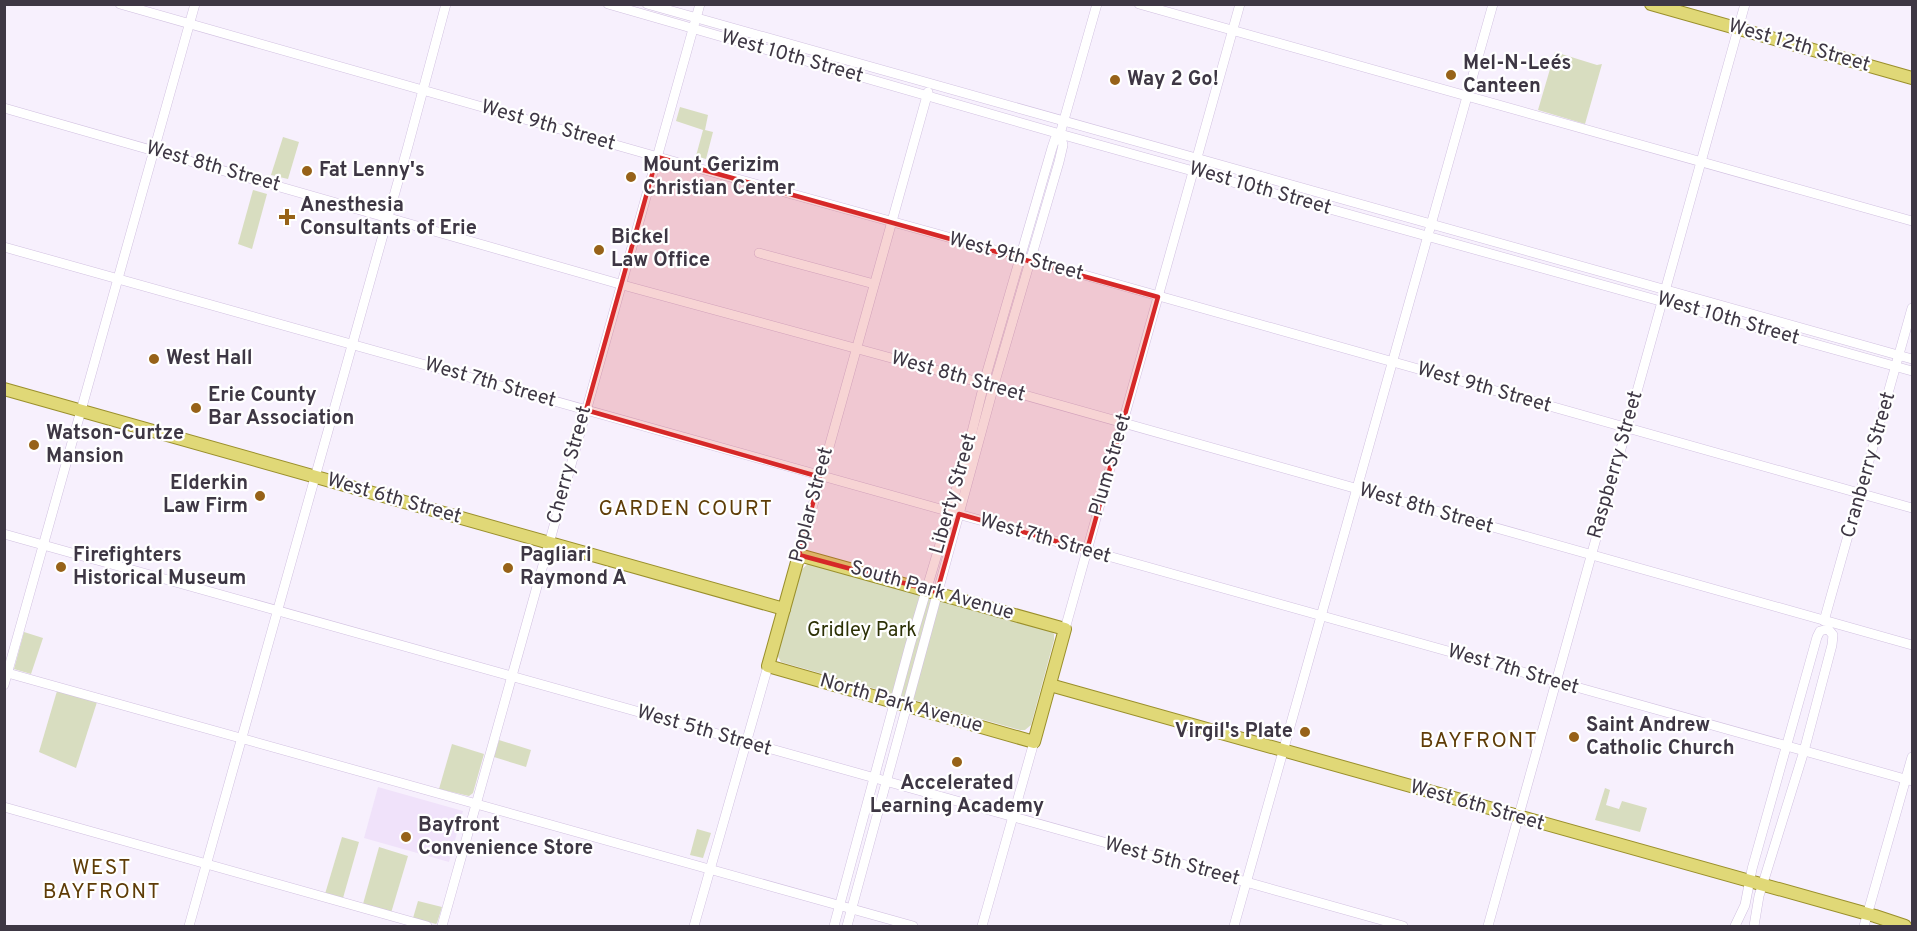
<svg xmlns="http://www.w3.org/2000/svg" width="1917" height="931" viewBox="0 0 1917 931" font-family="Overpass,sans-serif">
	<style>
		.built { fill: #f0e2fa }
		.green { fill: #d8ddc0 }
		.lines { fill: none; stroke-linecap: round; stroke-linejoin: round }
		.minor-casing { stroke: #d1c0e0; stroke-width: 10 }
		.major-casing { stroke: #9a8f2b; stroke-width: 14 }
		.minor { stroke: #fff; stroke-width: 9 }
		.major { stroke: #e0d877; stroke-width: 12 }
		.marked { fill: #d62828; fill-opacity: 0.2; stroke: #d62828; stroke-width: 4.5; stroke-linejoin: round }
		.poi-dot { fill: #976218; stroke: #fff; stroke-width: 2 }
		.labels { text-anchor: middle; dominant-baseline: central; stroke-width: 4.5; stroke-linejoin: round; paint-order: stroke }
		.street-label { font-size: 20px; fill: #3e3744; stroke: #fff }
		.poi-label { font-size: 20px; font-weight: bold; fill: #3e3744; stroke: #fff; text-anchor: start }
		.park-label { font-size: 20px; fill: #2c3005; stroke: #fff }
		.neighbourhood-label { font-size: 21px; letter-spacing: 1.5px; fill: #5f3c07; stroke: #fff }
	</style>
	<rect width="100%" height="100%" fill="#f7f0fd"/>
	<polygon class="built" points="378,787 463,811 449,862 364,838"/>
	<g class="green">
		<polygon points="1555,52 1597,65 1602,64 1585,124 1538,110"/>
		<polygon points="680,107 708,115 705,130 713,132 706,159 696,156 703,130 676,121"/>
		<polygon points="283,137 299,142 288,179 271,175"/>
		<polygon points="253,190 267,194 252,249 238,244"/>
		<polygon points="809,563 1050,630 1054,634 1054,640 1031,725 1025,730 1020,730 781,662 777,655 801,570"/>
		<polygon points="24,632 43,638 31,674 14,669"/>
		<polygon points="57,691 97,702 76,768 39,752"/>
		<polygon points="499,740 531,750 526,767 494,757"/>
		<polygon points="452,744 484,754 473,793 469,796 439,789"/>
		<polygon points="1605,788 1610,790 1606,805 1619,809 1622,801 1647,808 1640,832 1595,820"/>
		<polygon points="697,829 711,833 703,858 690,855"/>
		<polygon points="342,837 359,842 343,898 325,894"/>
		<polygon points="379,847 408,856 391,913 363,904"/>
		<polygon points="418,901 442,907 437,923 436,924 413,918"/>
	</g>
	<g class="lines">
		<g class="minor-casing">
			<g id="minor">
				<polyline points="120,4 665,159 1031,260 1912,508"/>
				<polyline points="608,4 1060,134 1912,371"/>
				<polyline points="647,4 1912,359"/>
				<polyline points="1139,4 1912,221"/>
				<polyline points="4,108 630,287 939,371 1912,645"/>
				<polyline points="4,247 1912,781"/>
				<polyline points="759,253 874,284"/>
				<polyline points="4,534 1403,926"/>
				<polyline points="799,555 928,92"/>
				<polyline points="1824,621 1912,308"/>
				<polyline points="1065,629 1240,4"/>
				<polyline points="4,672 913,926"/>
				<polyline points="4,685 195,4"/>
				<polyline points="4,807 427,926"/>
				<polyline points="189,926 408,146 446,4"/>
				<polyline points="442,926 700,4"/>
				<polyline points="694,926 768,666"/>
				<polyline points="834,926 910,645 965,460 987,372 1052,148 1055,139 1060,134 1097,4"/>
				<polyline points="847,926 996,378 1059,162 1063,145 1060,134"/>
				<polyline points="982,926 1034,742"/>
				<polyline points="1234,926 1493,4"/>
				<polyline points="1488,926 1745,4"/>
				<polyline points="1735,926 1745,905 1752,869 1817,637 1820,631 1828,629 1833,635 1832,645 1804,751 1759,896 1754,926"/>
				<polyline points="1864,926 1912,757"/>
			</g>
		</g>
		<g class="major-casing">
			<g id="major">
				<polyline points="1651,4 1912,78"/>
				<polyline points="4,389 784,609"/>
				<polygon points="799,555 1065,629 1034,742 768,666"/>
				<polyline points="1050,685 1875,916 1905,926"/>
			</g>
		</g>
		<use href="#minor" class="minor"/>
		<use href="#major" class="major"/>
	</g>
	<path class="marked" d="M657,157l501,140 -71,253 -128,-36 -22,78 -138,-37 21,-78 -234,-67z"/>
	<g class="poi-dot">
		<circle cx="1451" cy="75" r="6"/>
		<circle cx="1115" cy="80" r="6"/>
		<circle cx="307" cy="171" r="6"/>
		<circle cx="631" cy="177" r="6"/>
		<path d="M284 208h6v6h6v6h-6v6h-6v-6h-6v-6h6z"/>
		<circle cx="599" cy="250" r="6"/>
		<circle cx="154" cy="359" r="6"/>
		<circle cx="196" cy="408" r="6"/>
		<circle cx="34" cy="445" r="6"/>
		<circle cx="260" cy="496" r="6"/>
		<circle cx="61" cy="567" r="6"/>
		<circle cx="508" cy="568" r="6"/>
		<circle cx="1305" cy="732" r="6"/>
		<circle cx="1574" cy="737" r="6"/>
		<circle cx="957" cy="762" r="6"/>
		<circle cx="406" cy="837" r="6"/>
	</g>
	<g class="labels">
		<g class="street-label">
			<text transform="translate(1799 46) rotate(16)">West 12th Street</text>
			<text transform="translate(792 57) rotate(16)">West 10th Street</text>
			<text transform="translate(548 126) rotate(16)">West 9th Street</text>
			<text transform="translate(213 167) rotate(16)">West 8th Street</text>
			<text transform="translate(1260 189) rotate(16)">West 10th Street</text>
			<text transform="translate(1016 257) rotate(15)">West 9th Street</text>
			<text transform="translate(1728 319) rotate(16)">West 10th Street</text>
			<text transform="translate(958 377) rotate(16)">West 8th Street</text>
			<text transform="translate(490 383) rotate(16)">West 7th Street</text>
			<text transform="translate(1484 388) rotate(16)">West 9th Street</text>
			<text transform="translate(570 465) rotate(-75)">Cherry Street</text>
			<text transform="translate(1111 465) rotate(-74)">Plum Street</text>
			<text transform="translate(1616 465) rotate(-74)">Raspberry Street</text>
			<text transform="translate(1869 465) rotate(-74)">Cranberry Street</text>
			<text transform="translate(954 494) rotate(-74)">Liberty Street</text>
			<text transform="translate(394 499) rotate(16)">West 6th Street</text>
			<text transform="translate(812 505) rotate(-75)">Poplar Street</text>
			<text transform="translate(1426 509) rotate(16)">West 8th Street</text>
			<text transform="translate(1045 539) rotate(16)">West 7th Street</text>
			<text transform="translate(932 591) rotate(16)">South Park Avenue</text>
			<text transform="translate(1513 670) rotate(16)">West 7th Street</text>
			<text transform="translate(901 704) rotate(16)">North Park Avenue</text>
			<text transform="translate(704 731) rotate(16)">West 5th Street</text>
			<text transform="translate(1477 806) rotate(16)">West 6th Street</text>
			<text transform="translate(1172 862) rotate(15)">West 5th Street</text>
		</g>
		<g class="poi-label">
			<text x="1463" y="64">Mel-N-Lee´s<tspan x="1463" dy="23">Canteen</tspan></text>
			<text x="1127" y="80">Way 2 Go!</text>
			<text x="643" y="166">Mount Gerizim<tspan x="643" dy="23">Christian Center</tspan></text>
			<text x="319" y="171">Fat Lenny's</text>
			<text x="300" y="206">Anesthesia<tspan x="300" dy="23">Consultants of Erie</tspan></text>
			<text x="611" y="238">Bickel<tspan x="611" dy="23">Law Office</tspan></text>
			<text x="166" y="359">West Hall</text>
			<text x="208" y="396">Erie County<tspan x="208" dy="23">Bar Association</tspan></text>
			<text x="46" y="434">Watson-Curtze<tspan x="46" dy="23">Mansion</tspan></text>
			<text x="248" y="484" text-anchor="end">Elderkin<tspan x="248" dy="23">Law Firm</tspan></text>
			<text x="73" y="556">Firefighters<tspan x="73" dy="23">Historical Museum</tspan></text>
			<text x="520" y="556">Pagliari<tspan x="520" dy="23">Raymond A</tspan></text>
			<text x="1586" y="726">Saint Andrew<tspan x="1586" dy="23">Catholic Church</tspan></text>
			<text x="1293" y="732" text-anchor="end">Virgil's Plate</text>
			<text x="957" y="784" text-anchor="middle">Accelerated<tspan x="957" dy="23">Learning Academy</tspan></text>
			<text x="418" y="826">Bayfront<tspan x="418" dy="23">Convenience Store</tspan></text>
		</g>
		<g class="park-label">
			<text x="862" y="631">Gridley Park</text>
		</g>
		<g class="neighbourhood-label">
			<text x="686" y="509">GARDEN COURT</text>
			<text x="1479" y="741">BAYFRONT</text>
			<text x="102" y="868">WEST<tspan x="102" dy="24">BAYFRONT</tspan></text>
		</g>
	</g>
	<rect width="1917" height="931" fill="none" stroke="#3e3744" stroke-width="12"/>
</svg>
